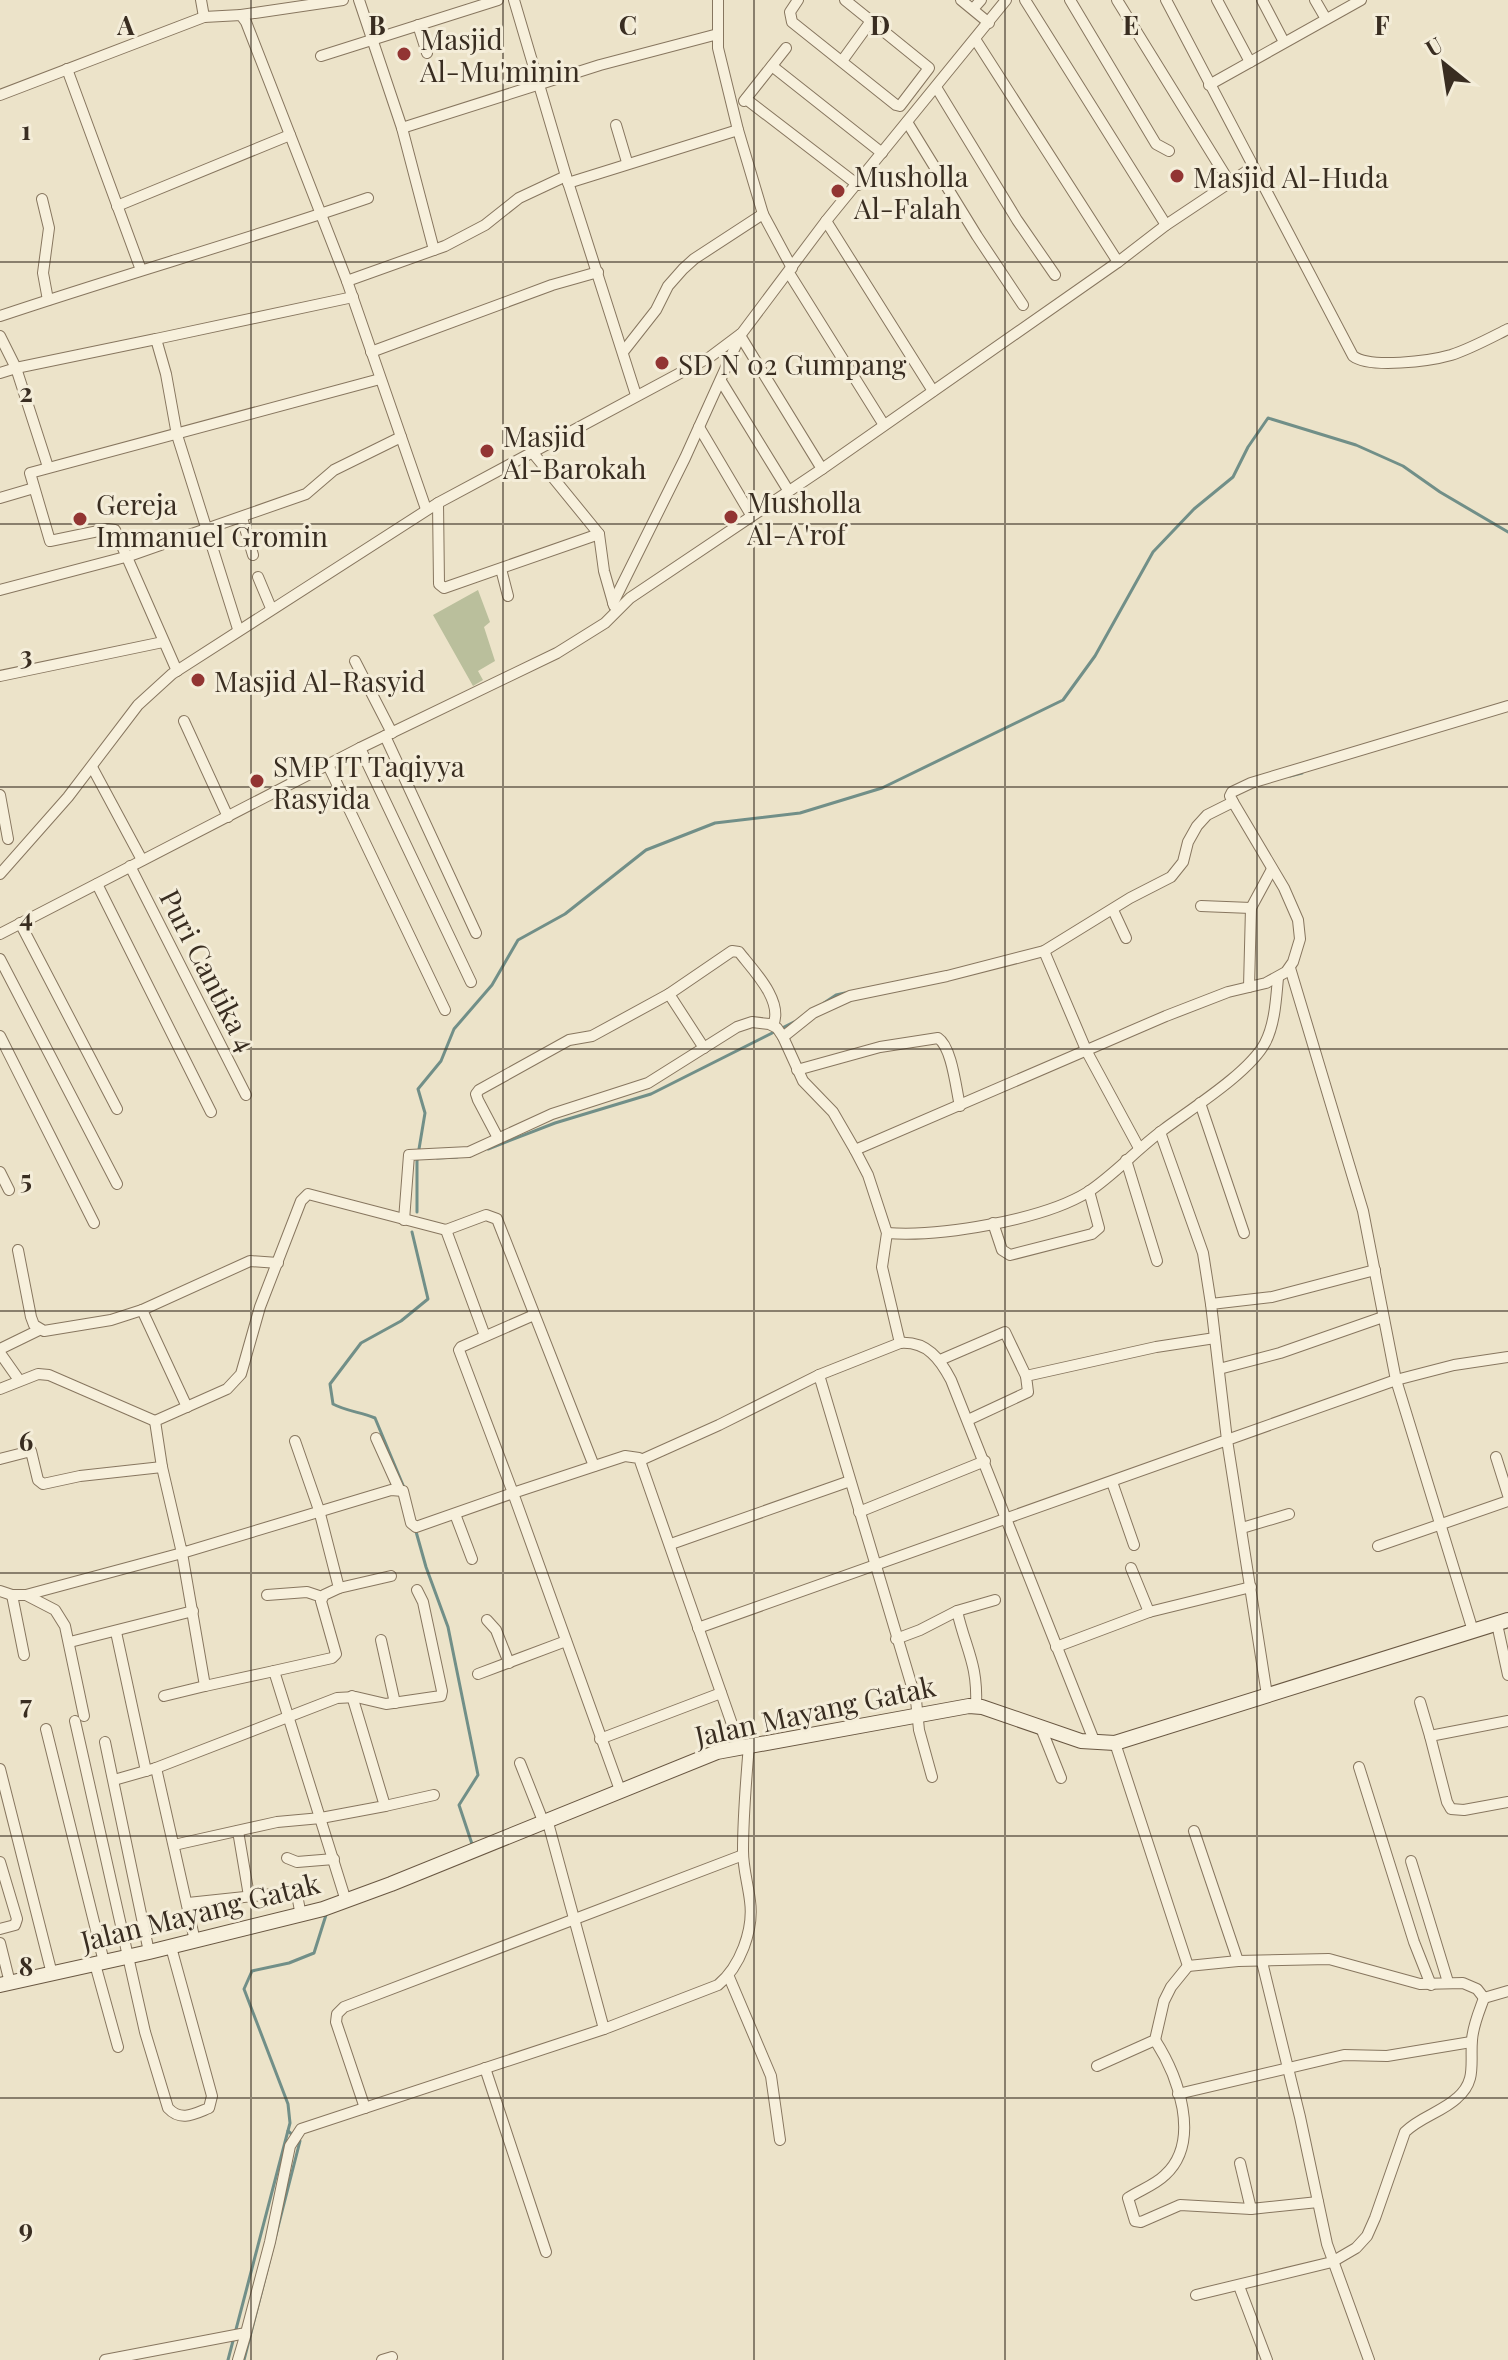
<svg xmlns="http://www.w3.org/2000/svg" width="1508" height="2360" viewBox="0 0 1508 2360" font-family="'Playfair Display',serif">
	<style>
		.cemetery { fill: #babf9c }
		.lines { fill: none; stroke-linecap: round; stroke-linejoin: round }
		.stream { stroke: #718f88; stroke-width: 3 }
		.street-casing { stroke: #87765f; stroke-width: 12 }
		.secondary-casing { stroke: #695742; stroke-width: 16 }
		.street { stroke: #f7f0dc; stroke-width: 10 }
		.secondary { stroke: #f7f0dc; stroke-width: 14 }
		.grid { fill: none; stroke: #392d21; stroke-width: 2; stroke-opacity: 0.55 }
		.poi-dot { fill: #923533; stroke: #f4edd9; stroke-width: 3 }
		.labels { text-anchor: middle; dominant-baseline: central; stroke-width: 6; stroke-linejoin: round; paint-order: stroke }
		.poi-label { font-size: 28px; fill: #392d21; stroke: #f4edd9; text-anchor: start }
		.street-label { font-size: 28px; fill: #392d21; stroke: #f4edd9 }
		.grid-label { font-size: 26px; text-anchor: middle; font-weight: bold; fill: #392d21; stroke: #f4edd9; stroke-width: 6; stroke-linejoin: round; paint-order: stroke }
	</style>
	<rect width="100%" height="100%" fill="#ece3c9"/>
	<polygon class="cemetery" points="478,590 490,622 484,627 495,661 478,671 483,680 473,686 433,615"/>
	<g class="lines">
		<g class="stream">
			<polyline points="1290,776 1302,773"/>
			<polyline points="824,1003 836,995 845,993"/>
			<polyline points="488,1149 555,1123 651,1094 794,1022"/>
			<polyline points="437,1158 457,1157"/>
			<polyline points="417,1212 417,1161 425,1113 418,1089 441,1061 454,1029 492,985 518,940 565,914 646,850 715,823 800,813 882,788 1063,700 1095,656 1153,552 1194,509 1233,477 1248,447 1268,418 1356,445 1403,466 1440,492 1508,532"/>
			<path d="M405,1490l-30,-72c-15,-6 -29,-7 -42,-14l-3,-20 31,-41 40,-22 27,-22 -16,-67"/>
			<polyline points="415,1528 426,1567 448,1627 478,1775 459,1805 472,1844"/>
			<polyline points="228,2360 290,2123 288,2104 244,1989 252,1971 289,1963 314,1953 326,1915"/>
			<polyline points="244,2360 300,2141 288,2131"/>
		</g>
		<g class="street-casing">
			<g id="street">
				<polyline points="201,0 204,17 241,15 246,22 347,281 426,509"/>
				<polyline points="359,0 402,128 434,250"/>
				<polyline points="514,0 566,176 636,395"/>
				<polyline points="718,0 718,48 738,130 763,214 792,268"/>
				<polyline points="798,0 790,12 792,22 896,105 900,106 929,68 871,21"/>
				<polyline points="961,0 989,23"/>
				<polyline points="1025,0 1166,225"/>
				<polyline points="1070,0 1156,144 1169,151"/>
				<polyline points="1117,0 1230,183"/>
				<path d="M1166,0l187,356c17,13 77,5 98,-1 19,-6 39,-17 57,-26"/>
				<polyline points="1217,0 1250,62"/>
				<polyline points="1262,0 1284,42"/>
				<polyline points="1315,0 1326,19"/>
				<polyline points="973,9 981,0"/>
				<polyline points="241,15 343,0"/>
				<polyline points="418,25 427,53"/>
				<polyline points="975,39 1118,262"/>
				<polyline points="321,56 498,0"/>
				<polyline points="842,61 871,21 845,0"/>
				<polyline points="772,66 882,153"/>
				<polyline points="67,69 141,270"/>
				<polyline points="1209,85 1361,0"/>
				<polyline points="936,87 1017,220 1055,275"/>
				<polyline points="0,95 204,17"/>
				<polyline points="746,99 858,185"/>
				<polyline points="744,101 786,48"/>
				<polyline points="907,122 977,236 1023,305"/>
				<polyline points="616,125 627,162"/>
				<polyline points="402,128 600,65 718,34"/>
				<polyline points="568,183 738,130"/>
				<polyline points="42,199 49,228 43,273 48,300"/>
				<polyline points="117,206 290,135"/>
				<polyline points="826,221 933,391"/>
				<polyline points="789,273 884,425"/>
				<polyline points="347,281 445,246 485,225 519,198 566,176"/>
				<path d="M0,316c122,-41 246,-76 368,-118"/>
				<polyline points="0,336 16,368 156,339 166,374 177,435 238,629"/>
				<polyline points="741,337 822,469"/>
				<polyline points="156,339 353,297"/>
				<polyline points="371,352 552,285 598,272"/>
				<polyline points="623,352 656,310 668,286 683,269 694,259 763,214"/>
				<polyline points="0,373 16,368 48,467"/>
				<polyline points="721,381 788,490"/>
				<polyline points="699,427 751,515"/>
				<polyline points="533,453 599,534 604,571 614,606"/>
				<polyline points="0,498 34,488"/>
				<polyline points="438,503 439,584 444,588 599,534"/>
				<polyline points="242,518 253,555"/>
				<polyline points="501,569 508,596"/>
				<polyline points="258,577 271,608"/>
				<polyline points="0,590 129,556 306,494 334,470 401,437"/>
				<polyline points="613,603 685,458 741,334"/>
				<polyline points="355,661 392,733"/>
				<polyline points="177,671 115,530 108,529 50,541 30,473 380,379"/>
				<polyline points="0,676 163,642"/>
				<polyline points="184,721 228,817"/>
				<polyline points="385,736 476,933"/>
				<polyline points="360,748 471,982"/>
				<polyline points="328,765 445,1010"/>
				<polyline points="92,767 142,860"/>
				<polyline points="0,795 8,839"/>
				<polyline points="130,866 246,1095"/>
				<polyline points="0,874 68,797 138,705 172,674 438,503 710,357 742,333 826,221 1006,0"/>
				<polyline points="97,884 211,1112"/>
				<polyline points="1201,906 1251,908"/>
				<polyline points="1113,910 1126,938"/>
				<polyline points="20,923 117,1109"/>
				<polyline points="0,934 360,748 557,653 605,623 630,598 822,469 1118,262 1166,225 1253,167"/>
				<polyline points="1044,951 1087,1052 1139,1148"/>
				<polyline points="0,959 117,1184"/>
				<polyline points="1290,968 1363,1211 1396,1380 1473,1631"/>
				<polyline points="1249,987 1251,908 1272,869"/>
				<polyline points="669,994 704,1048"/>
				<polyline points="0,1036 94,1223"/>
				<polyline points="783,1037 813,1013 850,996 947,976 1044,951 1130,898 1171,877 1183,862 1188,842 1197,826 1207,815 1233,802"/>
				<path d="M797,1070l83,-23 58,-9c14,9 18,51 22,68"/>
				<polyline points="1200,1103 1244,1233"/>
				<polyline points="1160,1132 1203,1253 1211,1304"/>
				<path d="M498,1138l-20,-38 -2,-6 3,-4 90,-50 23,-4 77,-42 63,-43 7,1c14,18 45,49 34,73"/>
				<polyline points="855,1150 1166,1016 1228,992 1266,983 1286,972 1293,962 1300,939 1298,920 1284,888 1233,802 1230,796 1232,792 1251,783 1508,706"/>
				<polyline points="1126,1160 1157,1261"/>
				<polyline points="0,1172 9,1190"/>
				<polyline points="404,1220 409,1155 469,1152 552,1114 648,1083 737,1027 752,1022 769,1024 777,1028 783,1037 803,1081 833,1112 855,1150 868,1175 887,1233 882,1267 900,1343"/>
				<polyline points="993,1223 1002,1250 1010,1255 1092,1234 1099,1228 1089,1191"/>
				<polyline points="446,1230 485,1336"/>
				<path d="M887,1233c53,4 156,-13 201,-41 27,-18 49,-43 75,-62 28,-21 86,-57 102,-87 10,-19 11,-44 13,-65"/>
				<polyline points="18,1250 31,1317 34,1325 44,1331 111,1320 142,1310 250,1261 278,1263"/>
				<polyline points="142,1310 187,1407"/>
				<polyline points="534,1315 461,1347 459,1350 513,1493 416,1527 411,1523 403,1491 391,1490 182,1553 162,1467 155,1421 227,1389 241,1374 260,1307 301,1201 308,1194 446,1230 486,1215 497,1219 594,1466"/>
				<polyline points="0,1349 39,1330"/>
				<polyline points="0,1353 19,1380"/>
				<polyline points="940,1360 1005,1332 1026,1376"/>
				<polyline points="1219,1369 1280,1353 1383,1317"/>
				<polyline points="0,1389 38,1374 49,1375 155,1421"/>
				<polyline points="968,1420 1028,1392 1026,1376 1156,1347 1215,1338"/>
				<polyline points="376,1438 399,1489"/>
				<polyline points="1496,1457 1508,1495"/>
				<polyline points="0,1459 31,1451 38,1480 43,1484 80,1476 162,1467"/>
				<polyline points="641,1460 719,1425 819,1375"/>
				<polyline points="1112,1482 1134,1545"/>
				<polyline points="859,1512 985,1461"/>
				<polyline points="455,1514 472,1559"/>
				<polyline points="1242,1528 1289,1514"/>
				<polyline points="671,1544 850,1481"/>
				<polyline points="1378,1546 1508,1501"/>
				<polyline points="1131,1568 1149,1612"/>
				<polyline points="339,1588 391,1576"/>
				<polyline points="0,1591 12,1595 26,1595 182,1553 205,1686 274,1671 346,1901"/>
				<polyline points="12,1595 24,1655"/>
				<polyline points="26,1595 55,1610 65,1626 84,1716"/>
				<polyline points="267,1595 307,1592 322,1597"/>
				<path d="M957,1611c9,39 21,53 19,95"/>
				<polyline points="487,1620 496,1630 509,1663"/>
				<polyline points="1497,1624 1508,1675"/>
				<polyline points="698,1628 1227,1440 1211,1304 1272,1297 1375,1270"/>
				<polyline points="116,1632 146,1771"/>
				<polyline points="896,1639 920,1630 957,1611 995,1600"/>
				<polyline points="381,1640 395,1703"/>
				<polyline points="70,1642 193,1611"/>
				<polyline points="1056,1647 1149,1612 1251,1587"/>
				<polyline points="274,1671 332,1658 336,1654 321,1601 324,1595 339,1588 319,1510 295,1441"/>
				<polyline points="478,1674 566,1641"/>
				<polyline points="1267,1695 1227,1440 1396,1380 1454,1365 1508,1357"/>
				<polyline points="164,1696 205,1686"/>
				<polyline points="1420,1702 1430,1736"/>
				<path d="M75,1721l70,311 23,76c13,14 26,6 41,0l3,-12 -41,-149"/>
				<polyline points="1508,1721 1430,1736 1447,1802 1451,1809 1464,1810 1508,1802"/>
				<polyline points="1041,1728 1061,1778"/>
				<polyline points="46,1729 104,1962"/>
				<polyline points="600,1739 721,1693"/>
				<polyline points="105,1742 149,1952"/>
				<polyline points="1115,1743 1188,1966 1238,1961 1329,1959 1420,1984 1463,1983 1477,1989 1484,1998 1508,1991"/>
				<polyline points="520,1763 543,1821"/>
				<polyline points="1359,1767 1414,1942 1431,1985"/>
				<polyline points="156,1768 195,1941"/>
				<polyline points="0,1769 52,1974"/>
				<path d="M932,1777l-13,-47 -3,-30 -97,-325 81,-32c27,-2 40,16 51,37l144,363"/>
				<polyline points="114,1780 156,1768 337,1698 356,1697 386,1704 441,1696 442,1691 423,1602 417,1590"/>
				<polyline points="620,1790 513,1493 625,1456 639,1458 740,1747"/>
				<polyline points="385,1806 434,1795"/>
				<path d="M547,1819l57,210 114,-44c22,-18 36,-55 32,-84 -2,-17 -7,-33 -7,-50 0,-35 3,-71 6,-106"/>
				<polyline points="238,1831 249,1896"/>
				<polyline points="1194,1831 1238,1961"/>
				<polyline points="174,1845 277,1822 321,1818 385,1806 352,1696"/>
				<polyline points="287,1858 297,1862 334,1859"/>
				<polyline points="1411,1861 1448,1982"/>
				<polyline points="0,1862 17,1919 15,1925 0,1929"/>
				<polyline points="188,1903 291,1892 298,1900 301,1916"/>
				<polyline points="0,1943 10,1983"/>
				<polyline points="1262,1962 1300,2117 1327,2244 1369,2360"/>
				<polyline points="95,1964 118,2047"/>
				<polyline points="729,1977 771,2076 780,2140"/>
				<path d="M1155,2040c23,36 47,101 10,135 -10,10 -25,15 -37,23l7,23 6,1 39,-17 71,4 67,-7"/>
				<polyline points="1097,2066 1155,2040 1164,2001 1171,1987 1188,1966"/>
				<polyline points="485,2068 546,2252"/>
				<polyline points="1178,2094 1344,2055 1387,2056 1471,2042"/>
				<polyline points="365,2108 336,2022 337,2014 344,2007 743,1855"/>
				<polyline points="1240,2163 1251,2209"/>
				<polyline points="1239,2286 1267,2360"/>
				<path d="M1196,2295l136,-33 24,-14 11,-12 8,-18 30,-86c15,-15 37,-20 52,-34 20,-17 13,-35 15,-58 1,-15 7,-28 12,-42"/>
				<polyline points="105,2360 246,2333 270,2242 290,2146 301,2129 604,2029"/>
				<polyline points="238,2360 246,2333"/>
				<polyline points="382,2360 392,2357"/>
			</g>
		</g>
		<g class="secondary-casing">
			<polyline id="secondary" points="0,1985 149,1952 323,1909 391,1884 717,1752 969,1706 982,1707 1081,1741 1115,1743 1508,1620"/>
		</g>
		<use href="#street" class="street"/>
		<use href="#secondary" class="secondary"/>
	</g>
	<path class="grid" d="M251,0v2360M503,0v2360M754,0v2360M1005,0v2360M1257,0v2360M0,262h1508M0,524h1508M0,787h1508M0,1049h1508M0,1311h1508M0,1573h1508M0,1836h1508M0,2098h1508"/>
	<g class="poi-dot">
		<circle cx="404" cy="54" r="8"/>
		<circle cx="1177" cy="176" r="8"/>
		<circle cx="838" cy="191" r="8"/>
		<circle cx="662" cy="363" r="8"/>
		<circle cx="487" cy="451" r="8"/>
		<circle cx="731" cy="517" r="8"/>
		<circle cx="80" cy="519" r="8"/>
		<circle cx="198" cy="680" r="8"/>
		<circle cx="257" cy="781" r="8"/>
	</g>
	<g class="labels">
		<g class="poi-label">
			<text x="420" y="38">Masjid<tspan x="420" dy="32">Al-Mu'minin</tspan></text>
			<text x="854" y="175">Musholla<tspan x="854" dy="32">Al-Falah</tspan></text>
			<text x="1193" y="176">Masjid Al-Huda</text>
			<text x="678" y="363">SD N 02 Gumpang</text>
			<text x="503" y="435">Masjid<tspan x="503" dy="32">Al-Barokah</tspan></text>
			<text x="747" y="501">Musholla<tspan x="747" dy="32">Al-A'rof</tspan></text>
			<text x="96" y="503">Gereja<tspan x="96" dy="32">Immanuel Gromin</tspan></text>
			<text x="214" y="680">Masjid Al-Rasyid</text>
			<text x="273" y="765">SMP IT Taqiyya<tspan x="273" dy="32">Rasyida</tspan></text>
		</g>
		<g class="street-label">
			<text transform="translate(209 970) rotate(63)">Puri Cantika 4</text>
			<text transform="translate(815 1710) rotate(-12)">Jalan Mayang Gatak</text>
			<text transform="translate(200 1911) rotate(-14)">Jalan Mayang Gatak</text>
		</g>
	</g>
	<g class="grid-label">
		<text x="126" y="35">A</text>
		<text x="377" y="35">B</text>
		<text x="628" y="35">C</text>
		<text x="880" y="35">D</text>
		<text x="1131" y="35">E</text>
		<text x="1382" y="35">F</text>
		<text x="26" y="140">1</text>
		<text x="26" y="402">2</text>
		<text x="26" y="665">3</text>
		<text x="26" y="927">4</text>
		<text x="26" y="1189">5</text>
		<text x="26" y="1451">6</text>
		<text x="26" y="1714">7</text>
		<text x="26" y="1976">8</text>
		<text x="26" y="2238">9</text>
	</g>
	<g transform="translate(1444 64) rotate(330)" stroke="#f4edd9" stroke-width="6" paint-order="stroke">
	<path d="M0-6L14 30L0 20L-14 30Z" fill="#392d21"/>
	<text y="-12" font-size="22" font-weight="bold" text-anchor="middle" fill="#392d21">U</text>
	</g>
</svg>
